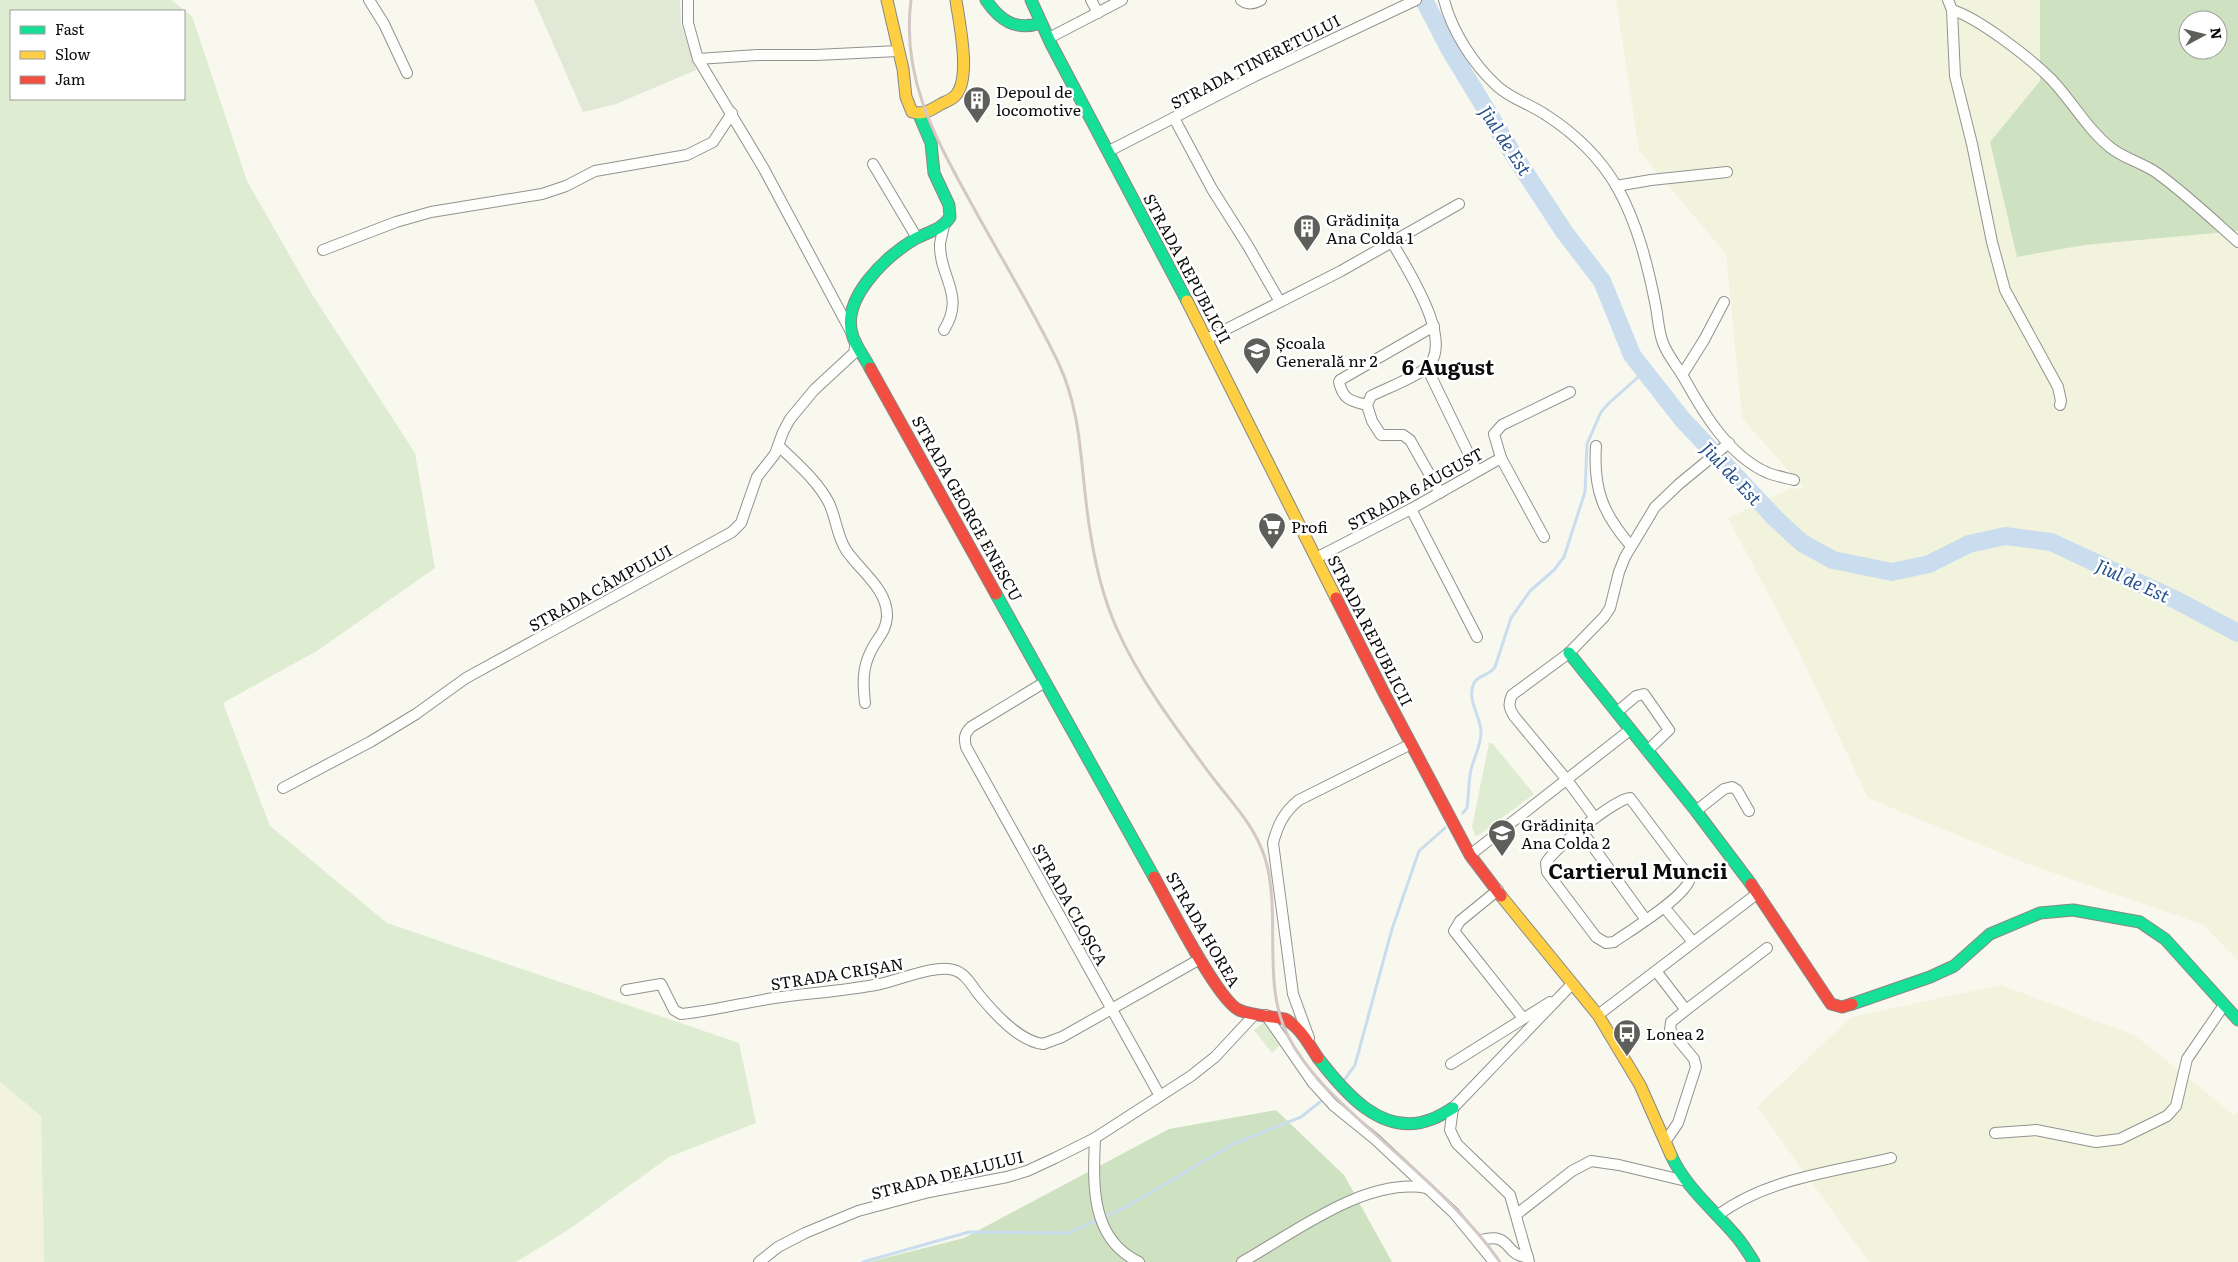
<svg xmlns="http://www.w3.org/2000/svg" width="2238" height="1262" viewBox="0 0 2238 1262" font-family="Literata,serif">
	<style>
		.farmland { fill: #f2f3dd }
		.green { fill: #deecd1; fill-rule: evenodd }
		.forest { fill: #cee2c1; fill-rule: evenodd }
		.cemetery { fill: #e1e8d5 }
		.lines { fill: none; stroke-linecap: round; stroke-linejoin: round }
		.stream { stroke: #caddee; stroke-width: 3 }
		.river { stroke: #caddee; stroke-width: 18 }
		.street-casing { stroke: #92928e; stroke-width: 12 }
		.fast-casing { stroke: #888884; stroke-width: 13 }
		.slow-casing { stroke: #888884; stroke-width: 13 }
		.jam-casing { stroke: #888884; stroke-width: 13 }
		.street { stroke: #fefefd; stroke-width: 10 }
		.fast { stroke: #16e098; stroke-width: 11 }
		.slow { stroke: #ffcf43; stroke-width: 11 }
		.jam { stroke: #f24e42; stroke-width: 11 }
		.rail { stroke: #d3c8c5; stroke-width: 3 }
		.labels { text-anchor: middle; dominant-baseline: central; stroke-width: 5; stroke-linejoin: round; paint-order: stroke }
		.street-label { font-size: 16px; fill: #0b0b0b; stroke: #fff }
		.poi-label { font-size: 16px; fill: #0b0b0b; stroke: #fff; text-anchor: start }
		.water-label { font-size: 18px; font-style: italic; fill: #25508b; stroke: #fff }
		.district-label { font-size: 21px; font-weight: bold; fill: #0b0b0b; stroke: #fff }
	</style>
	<rect width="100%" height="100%" fill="#f8f8ef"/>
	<g class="farmland">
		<polygon points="1616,0 2040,0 2040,81 1990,142 2017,257 2085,245 2238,231 2238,961 2204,925 2025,863 1868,798 1797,648 1728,518 1789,489 1804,488 1742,418 1726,254 1639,151"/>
		<polygon points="2001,985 2136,1036 2234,1115 2238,1112 2238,1262 1869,1262 1757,1107 1851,1017"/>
		<polygon points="0,1082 41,1116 44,1262 0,1262"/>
	</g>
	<g class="green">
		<path d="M0,0h171l21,16 55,165 63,110 105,162 20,115 -118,83 -94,52 47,123 117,97 352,120 17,80 -87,34 -101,73 -52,32h-472l-3,-146 -41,-34zM11,11h173v88h-173z"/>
		<polygon points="1489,743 1492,743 1534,794 1479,835 1475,836 1472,827"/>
		<polygon points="1267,1020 1281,1044 1272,1053 1254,1030"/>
	</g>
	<g class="forest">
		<path d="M2040,0h198v231l-153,14 -68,12 -27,-115 50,-61zM2188,20h30v30h-30z"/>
		<polygon points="1276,1110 1344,1175 1392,1262 869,1262 964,1238 1169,1129"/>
	</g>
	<polygon class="cemetery" points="534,0 680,0 681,24 696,70 616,104 583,112"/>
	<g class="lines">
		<g class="stream">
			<path d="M1463,813l4,-5c2,-12 1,-25 4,-38 3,-13 10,-24 10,-38 0,-16 -15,-32 -7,-49 4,-8 15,-7 21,-16l16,-49 19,-27 24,-21 10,-13 21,-65 2,-48 14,-32 8,-9 36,-32"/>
			<polyline points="1345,1079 1355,1065 1392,929 1419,851 1445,828"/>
			<polyline points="863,1262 969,1232 1068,1233 1126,1207 1233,1144 1301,1117 1320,1102"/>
		</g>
		<polyline class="river" points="1424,0 1450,50 1513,154 1565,233 1602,281 1632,355 1682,419 1775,518 1802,543 1833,560 1892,572 1929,564 1969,544 2005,536 2051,542 2178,601 2238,633"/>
		<g class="street-casing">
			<g id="street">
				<polyline points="369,0 384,24 407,73"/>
				<polyline points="688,0 688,23 698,59 764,169 850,330"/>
				<polyline points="1091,0 1098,13"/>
				<path d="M1241,0c6,5 13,4 20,0"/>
				<path d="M1444,0c8,31 29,64 53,86 14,13 33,18 49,29 28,18 54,43 71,72 20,36 30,75 38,115 3,13 3,28 8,41 5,13 14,23 21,35 20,36 45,78 84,95 8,3 18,5 26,7"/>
				<polyline points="1948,0 1952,10 1955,76 1972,144 1992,242 2005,290 2058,387 2061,401 2060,405"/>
				<path d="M1952,10c27,8 79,49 99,69 21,22 36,50 60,69 14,11 32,15 46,25 29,21 55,46 81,69"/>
				<polyline points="1049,38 1122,0"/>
				<polyline points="698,59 757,55 816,55 898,51"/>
				<polyline points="1174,118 1212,189 1248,246 1280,302"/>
				<polyline points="1109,151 1255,76 1416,0"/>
				<polyline points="873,164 917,238"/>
				<polyline points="1616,186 1651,180 1727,172"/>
				<path d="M1392,242c14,26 65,101 34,126 -12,10 -39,20 -55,28l-4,9 5,16 9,14h22l7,5 30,53"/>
				<polyline points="323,250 396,222 431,212 542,194 566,186 595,171 687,155 713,142 732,113"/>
				<path d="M944,330c22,-35 -5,-53 -4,-86 1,-6 3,-13 4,-19"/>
				<polyline points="1207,339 1341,271 1459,204"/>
				<polyline points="1427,368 1477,471"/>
				<polyline points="1682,375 1704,340 1724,302"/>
				<path d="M1367,405c-16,-4 -24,-5 -28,-23l1,-2 94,-54"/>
				<path d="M779,446c18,18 38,34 50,57 7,15 8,33 17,47 14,21 42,39 41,67 -1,15 -10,21 -16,34 -9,17 -8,33 -6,52"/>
				<path d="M1596,446c-3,43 7,68 35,100"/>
				<polyline points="1411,509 1477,637"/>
				<polyline points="1544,537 1501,458 1494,434 1502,425 1570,392"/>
				<polyline points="1316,558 1411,509 1501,458"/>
				<path d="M1045,682l-74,45c-7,7 -7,11 -5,20l194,349"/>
				<polyline points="1617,712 1636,696 1644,694 1669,730 1647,751"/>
				<polyline points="283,788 370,742 416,714 466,678 732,532 741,523 757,477 775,454 783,432 790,419 814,390 854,353 856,342"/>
				<path d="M1630,798l60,80c-3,18 -59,52 -76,64l-8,1 -10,-6 -49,-65 -1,-9c7,-14 69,-64 84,-65z"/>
				<polyline points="1696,811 1724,789 1732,787 1737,790 1749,811"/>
				<path d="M1595,818l-28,-38 -53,-64c-5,-8 -6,-12 -2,-21l57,-42 35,-36 6,-9 9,-36 6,-15 30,-50 24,-23 50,-41"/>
				<polyline points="1581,830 1646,920"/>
				<polyline points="1470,855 1630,730"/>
				<polyline points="1498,890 1460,921 1454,931 1523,1018"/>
				<polyline points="1664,907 1693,942"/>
				<polyline points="1656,971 1686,1010 1671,1022 1670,1030 1694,1059 1696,1067 1678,1123 1665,1142"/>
				<path d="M626,990l35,-6 13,26 7,4c31,-3 62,-11 93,-16 36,-5 71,-7 106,-14 20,-4 55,-20 74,-14 12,3 19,18 26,26 15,18 39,45 63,48l19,-7 138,-78"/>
				<polyline points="1686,1010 1767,948"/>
				<polyline points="1266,1015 1313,1083 1333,1105 1375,1139 1454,1213 1494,1262"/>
				<polyline points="1598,1015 1758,893"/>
				<path d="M1309,1038l-16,-44 -20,-151c5,-19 11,-31 26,-43l112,-56"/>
				<polyline points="1451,1064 1550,1002"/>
				<polyline points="1995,1133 2036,1130 2096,1142 2120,1139 2167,1116 2176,1106 2187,1059 2224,1005"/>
				<path d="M1095,1138c-2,46 -5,101 44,124"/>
				<polyline points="1517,1214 1572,1171 1591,1161 1619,1165 1686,1181"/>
				<path d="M1718,1215c50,-37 115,-43 173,-57"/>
				<path d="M1478,1241c36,-11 24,15 50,16"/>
				<polyline points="759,1262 778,1247 805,1233 858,1211 929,1192 1007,1177 1027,1171 1055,1158 1095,1138 1191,1076 1215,1057 1255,1014"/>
				<path d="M1242,1262c52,-29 123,-85 185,-74"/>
				<polyline points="1529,1262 1510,1195 1457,1144 1450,1130 1453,1108 1572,984"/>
			</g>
		</g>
		<g class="fast-casing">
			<g id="fast">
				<path d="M986,0c14,21 30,31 55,23"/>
				<polyline points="1031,0 1051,44 1187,301"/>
				<path d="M870,368c-5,-10 -13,-20 -17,-31 -14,-37 33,-81 62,-98 12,-7 27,-9 35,-22l-1,-12 -15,-32 -3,-30 -12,-28"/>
				<polyline points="996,594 1154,877"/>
				<polyline points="1569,653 1696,811 1751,884"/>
				<polyline points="1852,1004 1930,977 1954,966 1990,934 2040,913 2073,910 2140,922 2165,939 2238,1020"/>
				<path d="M1318,1058c26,34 65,81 114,61 8,-3 14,-7 21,-11"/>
				<path d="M1671,1155c14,32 43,55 65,81 7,8 12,17 18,26"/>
			</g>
		</g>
		<g class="slow-casing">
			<g id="slow">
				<path d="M887,0l16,69 3,28 6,15c12,3 19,-2 29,-8 4,-2 10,-4 14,-8 17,-17 4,-74 1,-96"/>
				<polyline points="1187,301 1336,598"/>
				<polyline points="1501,896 1598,1015 1640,1085 1671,1155"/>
			</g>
		</g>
		<g class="jam-casing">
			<g id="jam">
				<polyline points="870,368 996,594"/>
				<polyline points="1336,598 1383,691 1470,855 1501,896"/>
				<path d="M1154,877c14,25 64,124 85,133 13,6 32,6 46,9 16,9 23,24 33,39"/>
				<polyline points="1751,884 1831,1004 1842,1007 1852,1004"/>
			</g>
		</g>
		<use href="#street" class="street"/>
		<use href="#fast" class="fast"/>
		<use href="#slow" class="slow"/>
		<use href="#jam" class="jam"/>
		<path class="rail" d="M911,0c-10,78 24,137 60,203 29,53 61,105 87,159 25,53 22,105 31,162 5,35 13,72 28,105 23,52 59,99 93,145 21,28 44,50 55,84 17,55 -4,126 23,178 20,39 54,68 86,97 45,41 91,79 126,129"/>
	</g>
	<defs>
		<g id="building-pin" transform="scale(1.4375)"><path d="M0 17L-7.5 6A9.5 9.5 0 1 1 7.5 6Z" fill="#5e5e5b" stroke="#fff"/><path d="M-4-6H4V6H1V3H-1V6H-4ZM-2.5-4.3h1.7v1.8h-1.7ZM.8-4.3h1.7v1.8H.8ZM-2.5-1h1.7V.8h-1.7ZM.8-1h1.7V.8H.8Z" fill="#fff"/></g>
		<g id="school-pin" transform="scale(1.4375)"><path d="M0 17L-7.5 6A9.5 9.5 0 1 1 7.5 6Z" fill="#5e5e5b" stroke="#fff"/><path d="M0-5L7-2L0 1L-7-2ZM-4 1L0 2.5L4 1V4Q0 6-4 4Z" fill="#fff"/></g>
		<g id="supermarket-pin" transform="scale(1.4375)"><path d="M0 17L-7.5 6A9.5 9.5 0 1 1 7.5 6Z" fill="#5e5e5b" stroke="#fff"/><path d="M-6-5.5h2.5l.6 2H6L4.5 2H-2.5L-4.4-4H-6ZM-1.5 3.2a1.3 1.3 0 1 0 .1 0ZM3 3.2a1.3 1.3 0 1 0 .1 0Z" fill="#fff"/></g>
		<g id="bus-pin" transform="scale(1.4375)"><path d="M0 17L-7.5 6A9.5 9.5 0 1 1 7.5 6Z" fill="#5e5e5b" stroke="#fff"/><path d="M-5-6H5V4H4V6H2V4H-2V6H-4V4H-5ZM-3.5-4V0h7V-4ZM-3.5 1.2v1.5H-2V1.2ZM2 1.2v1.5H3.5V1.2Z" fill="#fff"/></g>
	</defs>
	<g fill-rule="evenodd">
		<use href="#building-pin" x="977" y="100"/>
		<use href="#building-pin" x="1307" y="228"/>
		<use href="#school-pin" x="1257" y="351"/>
		<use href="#supermarket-pin" x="1272" y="526"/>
		<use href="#school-pin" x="1502" y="833"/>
		<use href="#bus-pin" x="1627" y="1033"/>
	</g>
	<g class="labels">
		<g class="street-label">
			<text transform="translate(1255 61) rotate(-27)">STRADA TINERETULUI</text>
			<text transform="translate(1188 268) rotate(62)">STRADA REPUBLICII</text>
			<text transform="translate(1415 488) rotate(-29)">STRADA 6 AUGUST</text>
			<text transform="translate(968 508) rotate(61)">STRADA GEORGE ENESCU</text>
			<text transform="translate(600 587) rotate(-29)">STRADA CÂMPULUI</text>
			<text transform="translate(1371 630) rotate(63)">STRADA REPUBLICII</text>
			<text transform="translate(1071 904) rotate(61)">STRADA CLOȘCA</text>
			<text transform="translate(1204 929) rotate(60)">STRADA HOREA</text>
			<text transform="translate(837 973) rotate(-9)">STRADA CRIȘAN</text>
			<text transform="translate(947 1174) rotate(-14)">STRADA DEALULUI</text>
		</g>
		<g class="poi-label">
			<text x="996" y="91">Depoul de<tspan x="996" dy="18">locomotive</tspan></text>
			<text x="1326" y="219">Grădinița<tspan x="1326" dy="18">Ana Colda 1</tspan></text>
			<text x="1276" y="342">Școala<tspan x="1276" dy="18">Generală nr 2</tspan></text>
			<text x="1291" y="526">Profi</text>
			<text x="1521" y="824">Grădinița<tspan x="1521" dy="18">Ana Colda 2</tspan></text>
			<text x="1646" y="1033">Lonea 2</text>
		</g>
		<g class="water-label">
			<text transform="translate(1506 140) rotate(57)">Jiul de Est</text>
			<text transform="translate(1732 473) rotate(47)">Jiul de Est</text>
			<text transform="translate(2133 580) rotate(25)">Jiul de Est</text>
		</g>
		<g class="district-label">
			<text x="1448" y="365">6 August</text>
			<text x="1638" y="869">Cartierul Muncii</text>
		</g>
	</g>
	<rect x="10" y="10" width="175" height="90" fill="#ffffff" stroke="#9d9d9d"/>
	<rect x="20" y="26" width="25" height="8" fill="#16e098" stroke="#9d9d9d"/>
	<text x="55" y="35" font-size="15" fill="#0b0b0b">Fast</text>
	<rect x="20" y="51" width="25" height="8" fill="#ffcf43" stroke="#9d9d9d"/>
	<text x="55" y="60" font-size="15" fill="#0b0b0b">Slow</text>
	<rect x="20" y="76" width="25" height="8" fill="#f24e42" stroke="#9d9d9d"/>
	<text x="55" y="85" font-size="15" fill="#0b0b0b">Jam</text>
	<g transform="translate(2203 35) rotate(83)"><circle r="24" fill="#ffffff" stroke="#9d9d9d"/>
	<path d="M0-4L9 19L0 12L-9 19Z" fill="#5e5e5b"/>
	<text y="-8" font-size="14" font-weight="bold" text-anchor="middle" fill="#0b0b0b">N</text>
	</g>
</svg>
